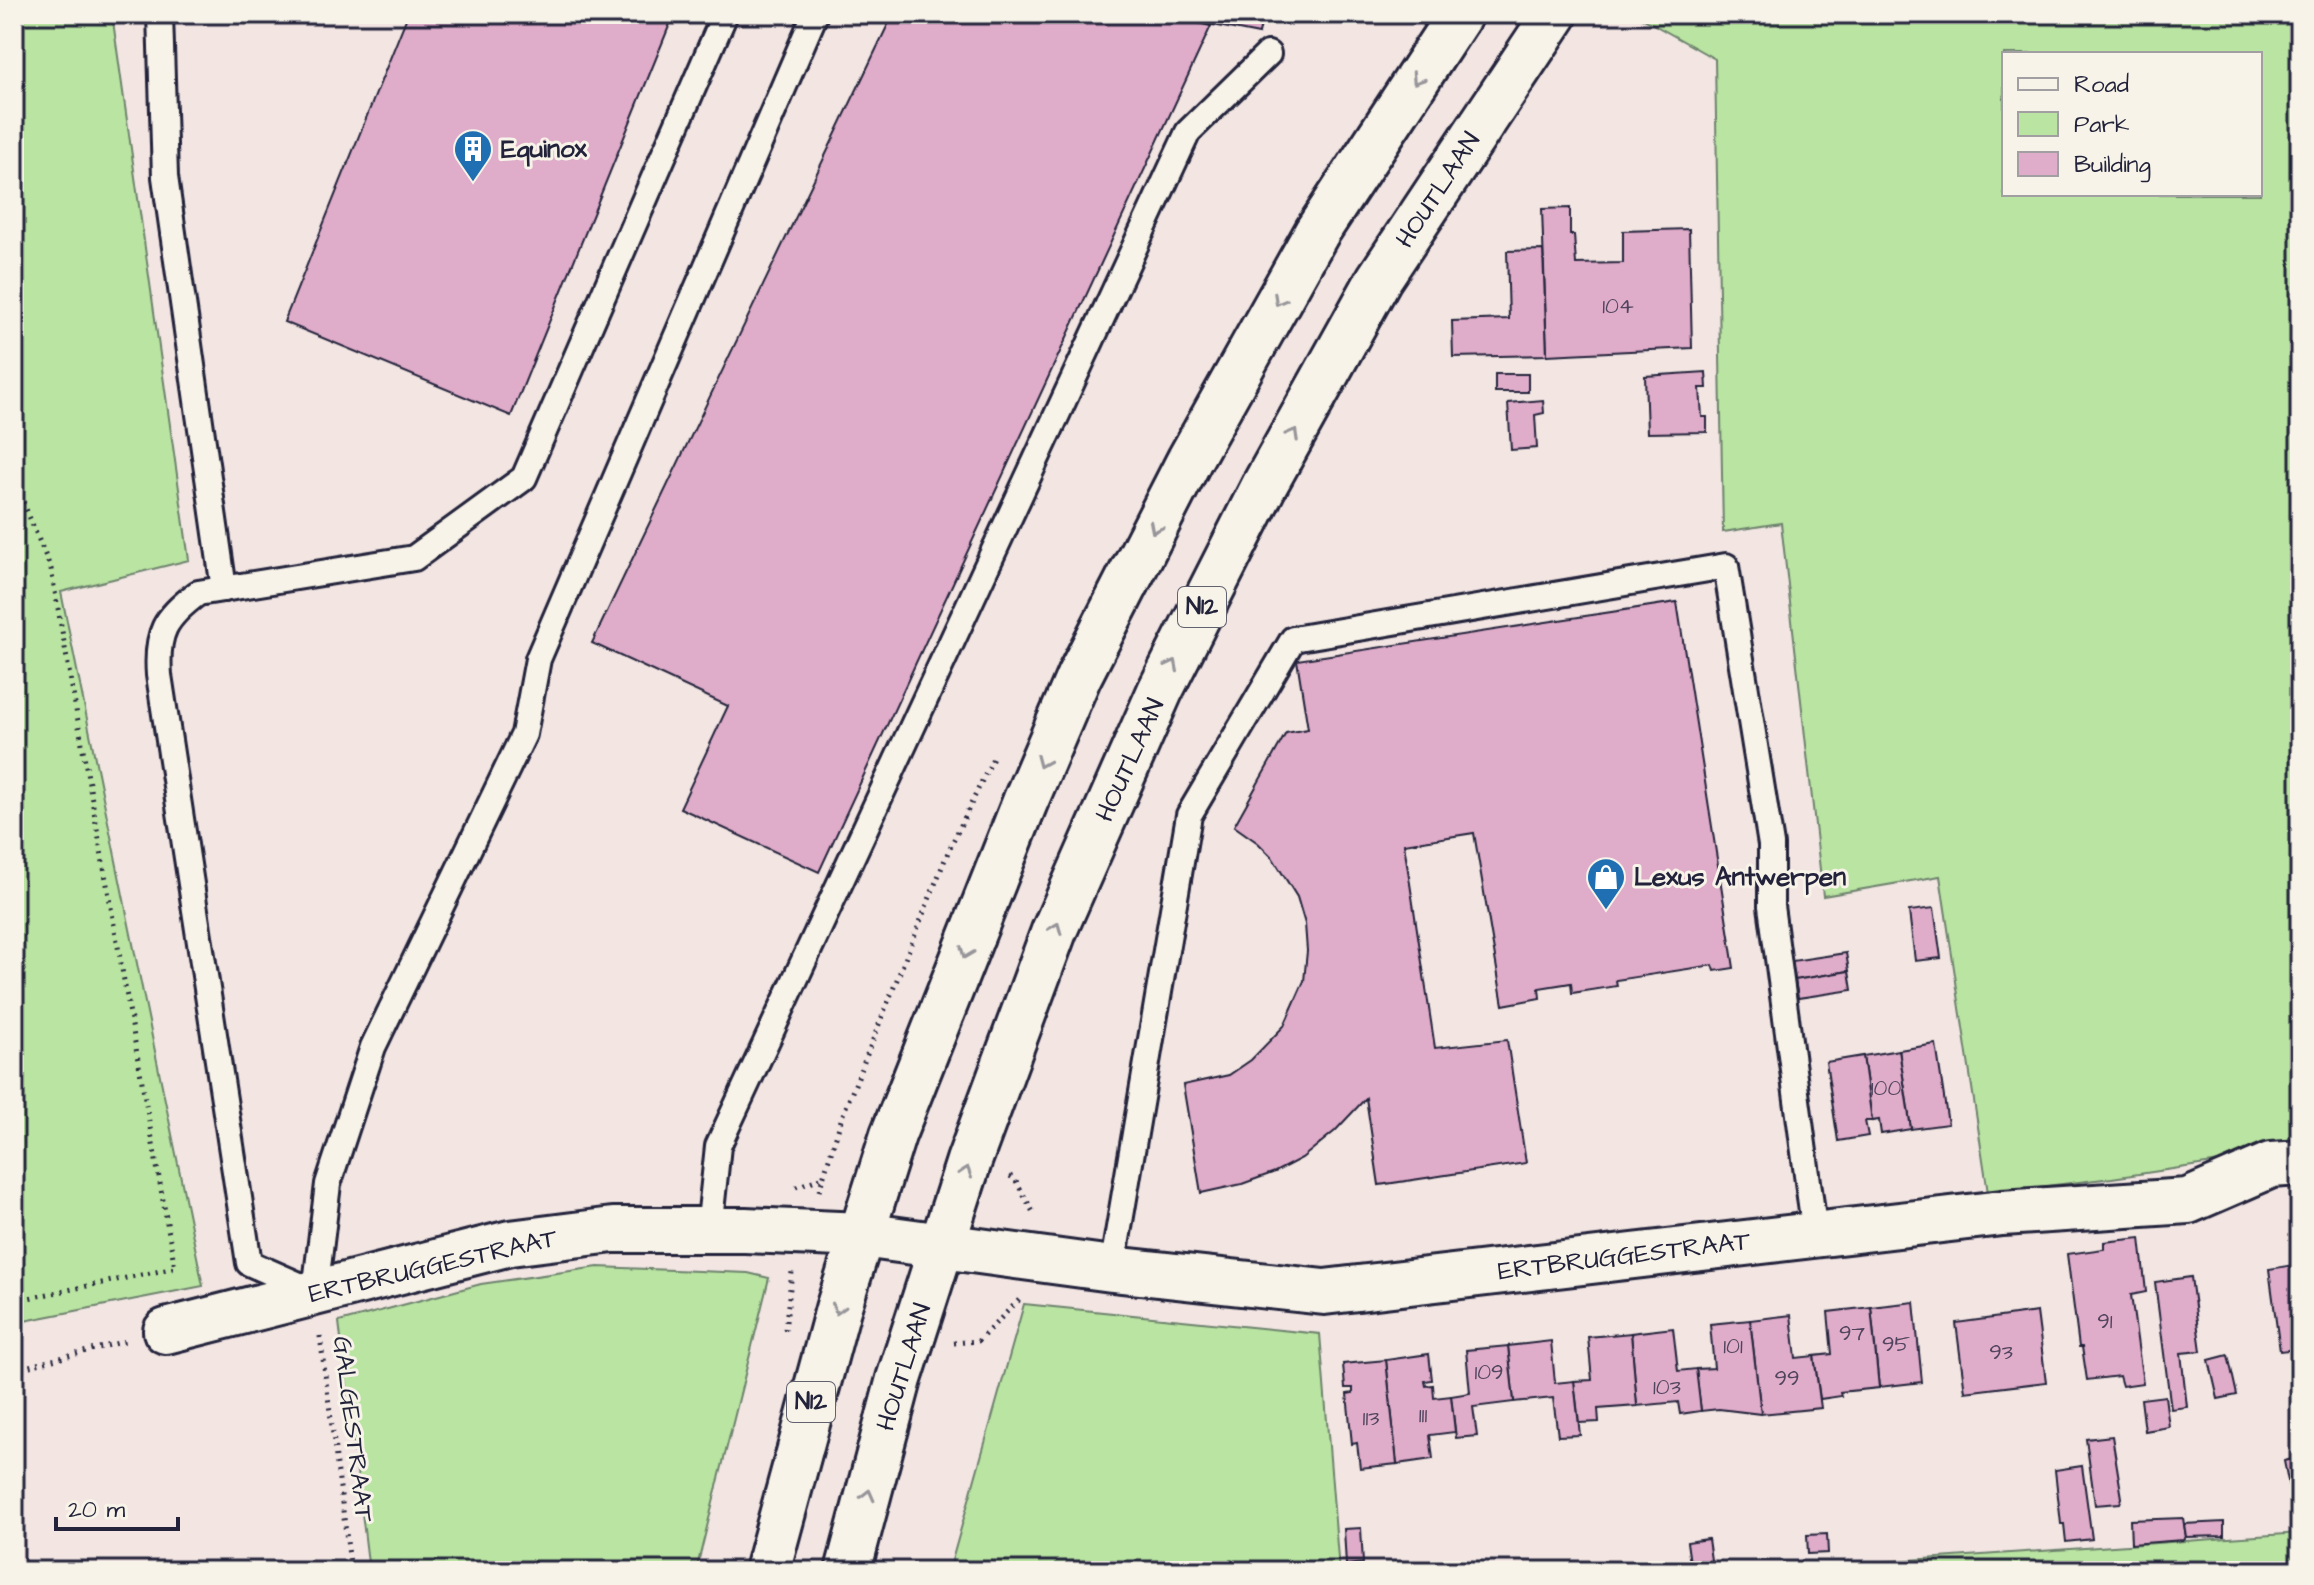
<svg xmlns="http://www.w3.org/2000/svg" width="2314" height="1585" viewBox="0 0 2314 1585" font-family="'Architects Daughter',sans-serif">
	<style>
		.green { fill: #b9e4a1; stroke: #6e836e; stroke-width: 2; fill-rule: evenodd }
		.building { fill: #dfacc9; stroke: #22223b; stroke-width: 2 }
		.lines { fill: none; stroke-linecap: round; stroke-linejoin: round }
		.service-casing { stroke: #22223b; stroke-width: 30 }
		.minor-casing { stroke: #22223b; stroke-width: 50 }
		.primary-casing { stroke: #22223b; stroke-width: 50 }
		.path { stroke: #22223b; stroke-width: 5; stroke-dasharray: 2 6; stroke-linecap: butt }
		.service { stroke: #f7f3e8; stroke-width: 24 }
		.minor { stroke: #f7f3e8; stroke-width: 44 }
		.primary { stroke: #f7f3e8; stroke-width: 44 }
		.oneway { stroke: #97959a }
		.labels { text-anchor: middle; dominant-baseline: central; stroke-width: 6; stroke-linejoin: round; paint-order: stroke }
		.number-label { font-size: 22px; fill: #51445e }
		.shield { fill: #f7f3e8; stroke: #62616f; stroke-width: 2 }
		.shield-label { font-size: 24px; font-weight: bold; fill: #22223b }
		.poi-label { font-size: 26px; font-weight: bold; fill: #22223b; stroke: #f7f3e8; text-anchor: start }
		.street-label { font-size: 26px; fill: #22223b; stroke: #f7f3e8 }
	</style>
	<rect width="100%" height="100%" fill="#f2e5e2"/>
	<filter id="ink" filterUnits="userSpaceOnUse"><feTurbulence type="fractalNoise" baseFrequency=".0125" numOctaves="2"/><feDisplacementMap in="SourceGraphic" scale="16" xChannelSelector="R" yChannelSelector="G"/><feConvolveMatrix kernelMatrix="1 2 1 2 8 2 1 2 1" color-interpolation-filters="sRGB"/></filter>
	<g filter="url(#ink)">
		<g class="green">
			<polygon points="14,14 112,14 189,560 61,592 203,1286 14,1323"/>
			<path d="M1635,14h665v1136l-188,28 -124,15 -48,-317 -117,20 -42,-373 -58,9 -8,-473zM2004,54h256v140h-256z"/>
			<polygon points="598,1267 748,1273 769,1278 696,1571 369,1571 339,1322 481,1284"/>
			<polygon points="1024,1304 1320,1334 1339,1571 949,1571"/>
			<polygon points="2300,1533 2300,1571 1750,1571"/>
		</g>
		<g class="building">
			<polygon points="408,14 674,14 511,416 284,322"/>
			<polygon points="893,14 1157,14 1211,26 819,872 680,808 728,706 592,643"/>
			<polygon points="1157,14 1263,14 1259,34"/>
			<polygon points="1570,208 1570,235 1574,235 1576,264 1623,263 1623,231 1689,229 1692,348 1547,355 1542,209"/>
			<polygon points="1543,250 1547,355 1453,357 1452,321 1509,319 1507,251"/>
			<polygon points="1706,372 1707,388 1700,388 1702,417 1707,417 1707,432 1647,433 1645,376"/>
			<rect x="1495" y="374" width="33" height="18"/>
			<polygon points="1543,400 1544,413 1535,415 1537,448 1511,450 1508,403"/>
			<polygon points="1677,602 1734,968 1715,971 1713,965 1616,980 1617,986 1572,993 1571,983 1539,988 1540,998 1503,1005 1474,833 1404,844 1435,1048 1507,1040 1526,1163 1379,1185 1366,1098 1335,1131 1302,1158 1275,1172 1242,1184 1201,1193 1183,1085 1229,1075 1251,1060 1284,1026 1304,981 1307,951 1305,924 1297,897 1272,857 1258,843 1234,826 1286,733 1308,729 1297,660"/>
			<polygon points="1934,908 1941,958 1915,961 1909,911"/>
			<polygon points="1846,953 1849,971 1795,980 1792,961"/>
			<polygon points="1849,971 1852,990 1798,998 1795,980"/>
			<polygon points="1936,1044 1948,1124 1911,1129 1899,1050"/>
			<polygon points="1899,1050 1911,1129 1881,1134 1879,1120 1872,1121 1863,1056"/>
			<polygon points="1863,1056 1872,1121 1865,1121 1868,1136 1838,1141 1826,1062"/>
			<polygon points="2140,1238 2146,1292 2131,1295 2143,1383 2122,1386 2119,1376 2087,1380 2082,1347 2079,1347 2067,1254 2104,1249 2104,1242"/>
			<polygon points="2300,1264 2300,1361 2298,1349 2280,1351 2269,1269"/>
			<polygon points="2191,1277 2201,1351 2181,1353 2187,1407 2171,1409 2155,1282"/>
			<polygon points="1914,1302 1922,1382 1879,1387 1871,1307"/>
			<polygon points="1871,1307 1879,1388 1840,1392 1841,1396 1820,1399 1814,1356 1832,1354 1828,1312"/>
			<polygon points="2037,1312 2046,1382 1965,1392 1956,1323"/>
			<polygon points="1791,1315 1796,1358 1814,1356 1821,1408 1761,1414 1750,1320"/>
			<polygon points="1750,1320 1761,1414 1719,1409 1701,1411 1696,1369 1714,1368 1710,1324"/>
			<polygon points="1673,1328 1678,1371 1696,1369 1701,1411 1680,1414 1678,1402 1637,1406 1631,1333"/>
			<polygon points="1631,1333 1637,1406 1598,1409 1599,1422 1579,1423 1574,1381 1592,1380 1588,1337"/>
			<polygon points="1551,1341 1555,1383 1574,1381 1580,1435 1558,1436 1553,1398 1514,1402 1508,1346"/>
			<polygon points="1508,1346 1514,1402 1473,1407 1477,1436 1456,1438 1451,1396 1470,1393 1466,1350"/>
			<polygon points="1429,1354 1432,1380 1425,1381 1426,1386 1433,1385 1434,1398 1451,1396 1455,1432 1430,1435 1433,1459 1397,1464 1386,1360"/>
			<polygon points="2228,1355 2237,1395 2218,1399 2209,1360"/>
			<polygon points="1386,1360 1397,1464 1360,1468 1357,1443 1352,1444 1347,1394 1353,1393 1353,1388 1345,1388 1343,1364"/>
			<polygon points="2165,1396 2169,1427 2145,1431 2141,1399"/>
			<polygon points="2112,1436 2122,1498 2120,1503 2095,1505 2086,1439"/>
			<polygon points="2300,1457 2300,1532 2298,1532 2284,1461"/>
			<polygon points="2082,1466 2092,1539 2066,1542 2064,1524 2061,1524 2055,1470"/>
			<polygon points="2183,1518 2186,1537 2183,1540 2131,1544 2130,1520"/>
			<polygon points="2224,1522 2224,1536 2186,1537 2184,1524"/>
			<polygon points="1361,1528 1363,1563 1346,1565 1344,1529"/>
			<polygon points="1827,1534 1828,1553 1808,1554 1807,1535"/>
			<polygon points="1708,1539 1712,1567 1691,1570 1687,1542"/>
		</g>
		<g class="lines">
			<g class="service-casing">
				<g id="service">
					<polyline points="160,14 165,177 224,589"/>
					<path d="M725,14l-201,464 -110,80 -216,35c-34,25 -42,40 -39,82l90,588 66,29 13,-108 45,-137 151,-313 14,-75 277,-645"/>
					<polyline points="709,1230 718,1146 1188,132 1268,54"/>
					<polyline points="1112,1269 1189,815 1293,639 1726,566 1771,845 1771,906 1815,1234"/>
				</g>
			</g>
			<g class="minor-casing">
				<polyline id="minor" points="166,1331 510,1243 613,1230 745,1230 862,1235 1112,1269 1324,1292 2002,1213 2188,1201 2271,1165 2300,1163"/>
			</g>
			<g class="primary-casing">
				<g id="primary">
					<polyline points="767,1571 838,1309 893,1135 1025,802 1079,676 1190,459 1317,232 1460,14"/>
					<polyline points="848,1571 899,1379 969,1161 1054,931 1160,691 1264,486 1379,279 1555,14"/>
				</g>
			</g>
			<g class="path">
				<polyline points="14,480 51,569 175,1268 14,1301"/>
				<polyline points="1010,1176 1015,1179 1034,1214"/>
				<polyline points="796,1187 821,1178"/>
				<polyline points="819,1191 842,1117 948,852 994,756"/>
				<polyline points="785,1330 792,1272"/>
				<polyline points="320,1336 351,1571"/>
				<polyline points="954,1343 978,1341 1019,1300"/>
				<polyline points="14,1370 126,1341"/>
			</g>
			<use href="#service" class="service"/>
			<use href="#minor" class="minor"/>
			<use href="#primary" class="primary"/>
		</g>
		<defs><path id="oneway-chevron" d="M-2-3.5L2.5 0L-2 3.5" fill="none" stroke-width="1.6" stroke-linecap="round" stroke-linejoin="round" transform="scale(2)"/></defs>
		<g class="oneway">
			<use href="#oneway-chevron" transform="translate(1417 79) rotate(123)"/>
			<use href="#oneway-chevron" transform="translate(1279 300) rotate(119)"/>
			<use href="#oneway-chevron" transform="translate(1293 434) rotate(-61)"/>
			<use href="#oneway-chevron" transform="translate(1155 528) rotate(117)"/>
			<use href="#oneway-chevron" transform="translate(1173 665) rotate(-63)"/>
			<use href="#oneway-chevron" transform="translate(1042 762) rotate(113)"/>
			<use href="#oneway-chevron" transform="translate(1056 928) rotate(-68)"/>
			<use href="#oneway-chevron" transform="translate(966 953) rotate(111)"/>
			<use href="#oneway-chevron" transform="translate(966 1172) rotate(-72)"/>
			<use href="#oneway-chevron" transform="translate(838 1309) rotate(107)"/>
			<use href="#oneway-chevron" transform="translate(868 1495) rotate(-76)"/>
		</g>
	</g>
	<defs>
		<g id="building-pin" transform="scale(2)"><path d="M0 17L-7.5 6A9.5 9.5 0 1 1 7.5 6Z" fill="#1f6fb2" stroke="#f7f3e8"/><path d="M-4-6H4V6H1V3H-1V6H-4ZM-2.5-4.3h1.7v1.8h-1.7ZM.8-4.3h1.7v1.8H.8ZM-2.5-1h1.7V.8h-1.7ZM.8-1h1.7V.8H.8Z" fill="#fff"/></g>
		<g id="shop-pin" transform="scale(2)"><path d="M0 17L-7.5 6A9.5 9.5 0 1 1 7.5 6Z" fill="#1f6fb2" stroke="#f7f3e8"/><path d="M-5-2.5h2.3a2.7 3.5 0 0 1 5.4 0H5L5.5 6h-11ZM-1.5-2.5h3a1.5 2.3 0 0 0-3 0Z" fill="#fff"/></g>
	</defs>
	<g fill-rule="evenodd">
		<use href="#building-pin" x="473" y="149"/>
		<use href="#shop-pin" x="1606" y="877"/>
	</g>
	<g class="labels">
		<g class="number-label">
			<text x="1618" y="306">104</text>
			<text x="1886" y="1088">100</text>
			<text x="2105" y="1321">91</text>
			<text x="1852" y="1333">97</text>
			<text x="1896" y="1344">95</text>
			<text x="1733" y="1346">101</text>
			<text x="2001" y="1352">93</text>
			<text x="1489" y="1372">109</text>
			<text x="1787" y="1378">99</text>
			<text x="1667" y="1387">103</text>
			<text x="1423" y="1415">111</text>
			<text x="1371" y="1418">113</text>
		</g>
		<g class="shield">
			<rect x="1178" y="587" width="48" height="40" rx="6"/>
			<rect x="787" y="1382" width="48" height="40" rx="6"/>
		</g>
		<g class="shield-label">
			<text x="1202" y="607">N12</text>
			<text x="811" y="1402">N12</text>
		</g>
		<g class="poi-label">
			<text x="501" y="149">Equinox</text>
			<text x="1634" y="877">Lexus Antwerpen</text>
		</g>
		<g class="street-label">
			<text transform="translate(1438 190) rotate(-57)">HOUTLAAN</text>
			<text transform="translate(1130 760) rotate(-66)">HOUTLAAN</text>
			<text transform="translate(1624 1256) rotate(-7)">ERTBRUGGESTRAAT</text>
			<text transform="translate(433 1266) rotate(-13)">ERTBRUGGESTRAAT</text>
			<text transform="translate(904 1367) rotate(-73)">HOUTLAAN</text>
			<text transform="translate(353 1429) rotate(83)">GALGESTRAAT</text>
		</g>
	</g>
	<rect width="2314" height="1585" fill="none" stroke="#f7f3e8" stroke-width="48"/>
	<rect x="24" y="24" width="2266" height="1537" fill="none" stroke="#22223b" stroke-width="3" filter="url(#ink)"/>
	<rect x="2002" y="52" width="260" height="144" fill="#f7f3e8" stroke="#a29fa3" stroke-width="2"/>
	<rect x="2018" y="78" width="40" height="12" fill="#f7f3e8" stroke="#a29fa3" stroke-width="2"/>
	<text x="2074" y="92" font-size="24" fill="#22223b">Road</text>
	<rect x="2018" y="112" width="40" height="24" fill="#b9e4a1" stroke="#a29fa3" stroke-width="2"/>
	<text x="2074" y="132" font-size="24" fill="#22223b">Park</text>
	<rect x="2018" y="152" width="40" height="24" fill="#dfacc9" stroke="#a29fa3" stroke-width="2"/>
	<text x="2074" y="172" font-size="24" fill="#22223b">Building</text>
	<path d="M56 1517v12h122v-12" fill="none" stroke="#22223b" stroke-width="4"/>
	<text x="68" y="1517" font-size="24" fill="#22223b" stroke="#f7f3e8" stroke-width="6" paint-order="stroke">20 m</text>
</svg>
